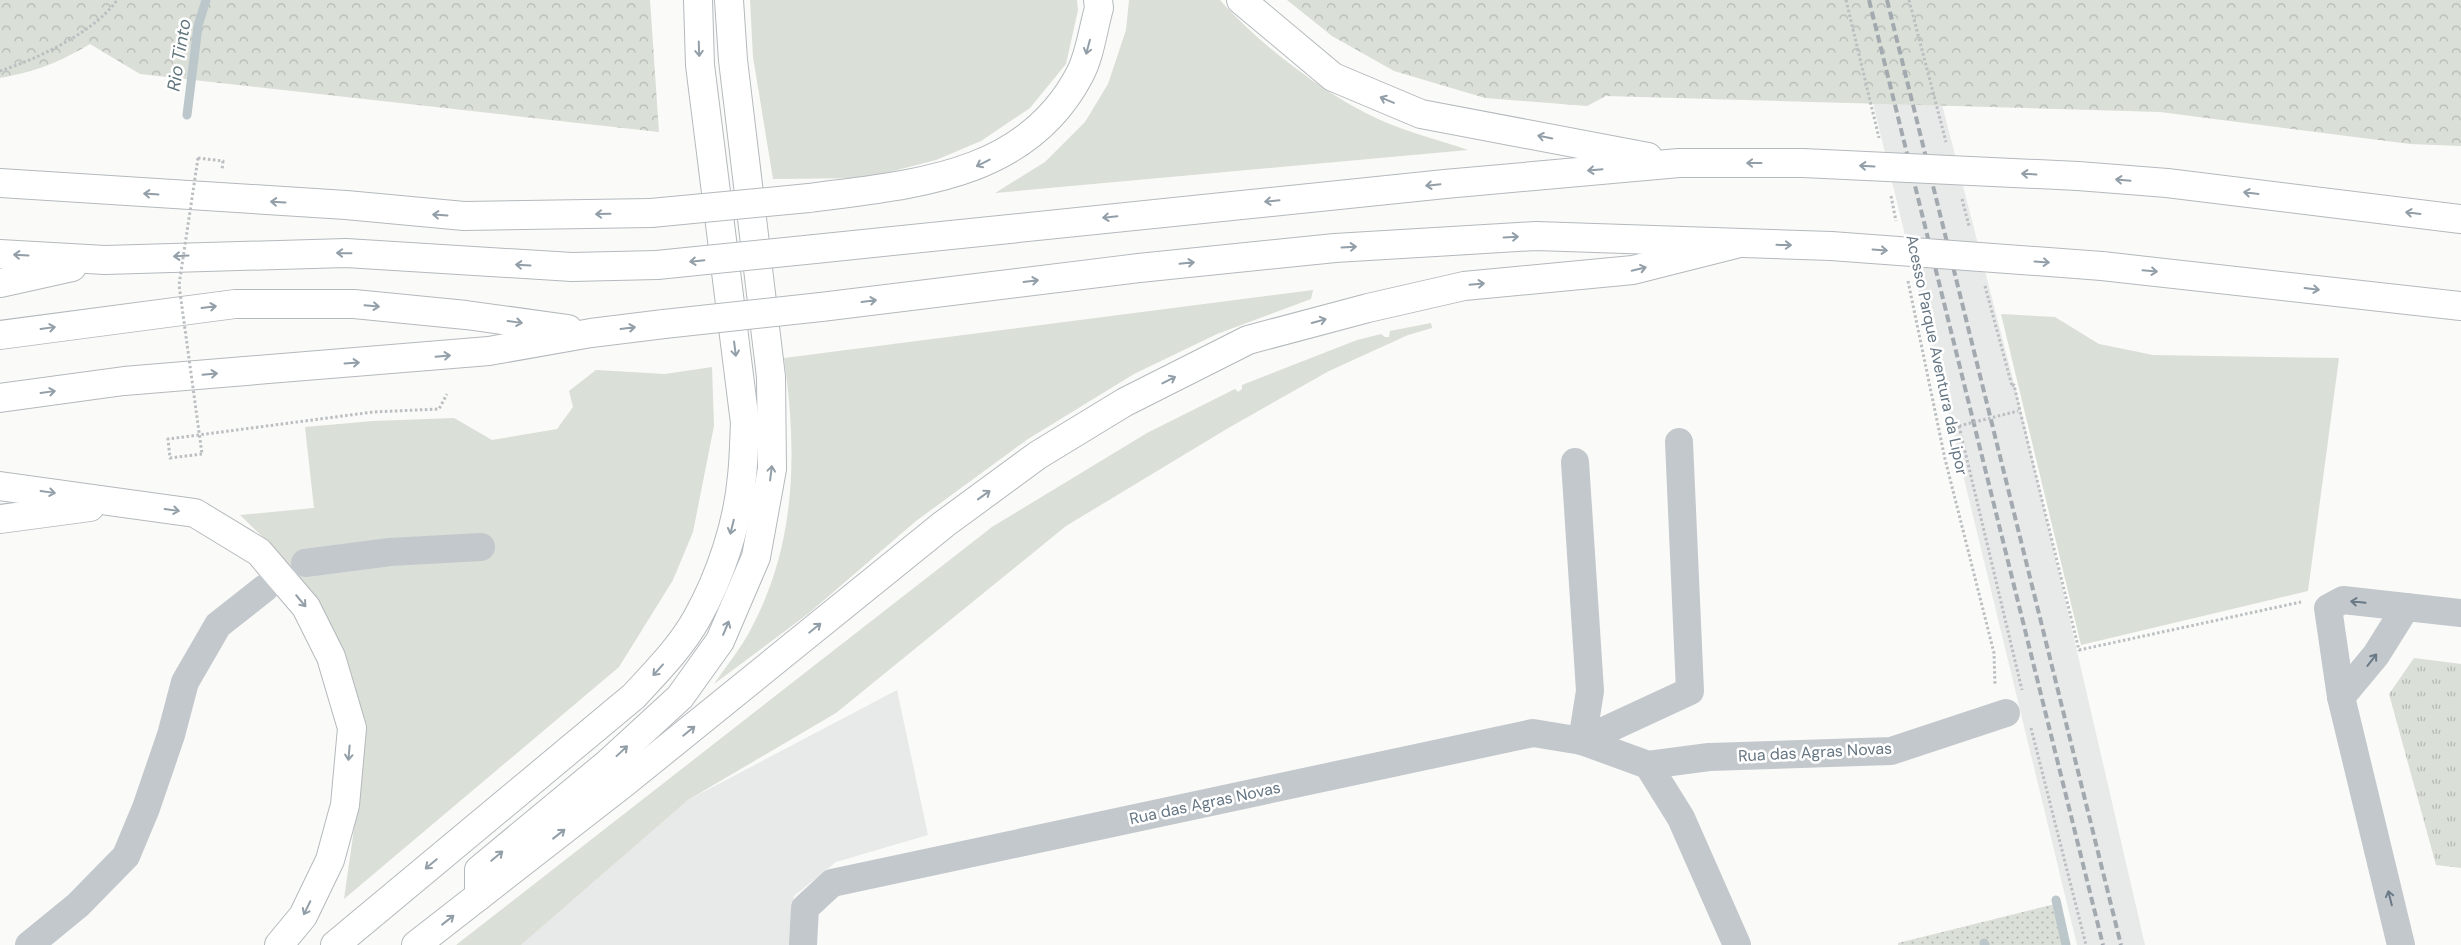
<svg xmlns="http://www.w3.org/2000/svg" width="2461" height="945" viewBox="0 0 2461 945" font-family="'DM Sans',sans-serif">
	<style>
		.built { fill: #e8e9e9 }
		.grass { fill: #dadfd7 }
		.forest { fill: url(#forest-crowns) }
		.park { fill: url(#park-tufts) }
		.garden { fill: url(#garden-dots) }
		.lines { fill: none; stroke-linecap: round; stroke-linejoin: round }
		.stream { stroke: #bbc7cb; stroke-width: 9 }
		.highway-casing { stroke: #b4b9bd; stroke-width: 30 }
		.path { stroke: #bbbfc2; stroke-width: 3; stroke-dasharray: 2.5 2.5; stroke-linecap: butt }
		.minor { stroke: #c3c8cc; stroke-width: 28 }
		.highway { stroke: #fff; stroke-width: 28 }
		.rail { stroke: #a2aab0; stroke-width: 4; stroke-dasharray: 8 4; stroke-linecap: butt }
		.highway-bridge-casing { stroke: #b4b9bd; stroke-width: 30; stroke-linecap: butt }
		.path-bridge { stroke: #bbbfc2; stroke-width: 3; stroke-dasharray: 2.5 2.5; stroke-linecap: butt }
		.highway-bridge { stroke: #fff; stroke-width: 28 }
		.oneway { stroke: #939fa8 }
		.oneway2 { stroke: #6a7a87 }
		.labels { text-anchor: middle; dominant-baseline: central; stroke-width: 5; stroke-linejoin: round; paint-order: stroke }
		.street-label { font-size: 16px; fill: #657683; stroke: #fff }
		.water-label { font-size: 18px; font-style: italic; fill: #60757c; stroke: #fff }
	</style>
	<defs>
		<pattern id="forest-crowns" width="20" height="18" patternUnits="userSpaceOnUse" patternTransform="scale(1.25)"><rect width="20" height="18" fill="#dadfd7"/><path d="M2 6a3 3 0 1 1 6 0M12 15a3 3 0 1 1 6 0" fill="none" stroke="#b4b9b4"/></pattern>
		<pattern id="park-tufts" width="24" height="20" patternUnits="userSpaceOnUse" patternTransform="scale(1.25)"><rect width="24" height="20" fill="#dadfd7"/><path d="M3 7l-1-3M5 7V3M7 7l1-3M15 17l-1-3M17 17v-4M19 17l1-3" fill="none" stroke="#b4b9b4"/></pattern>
		<pattern id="garden-dots" width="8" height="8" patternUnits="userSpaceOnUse" patternTransform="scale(1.25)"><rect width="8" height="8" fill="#dadfd7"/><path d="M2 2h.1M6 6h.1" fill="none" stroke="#b4b9b4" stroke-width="1.8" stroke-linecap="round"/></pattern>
	</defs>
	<rect width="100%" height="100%" fill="#fafaf8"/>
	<g class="built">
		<polygon points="1848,0 1915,0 2024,422 2145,945 2077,945"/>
		<polygon points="897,690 928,835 836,862 794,896 791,945 521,945 688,800"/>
	</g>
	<g class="grass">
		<polygon points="750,0 1077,0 1078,10 1066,64 1030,108 981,141 936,160 866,178 773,179 753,57"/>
		<path d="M1129,0h91c39,44 104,94 158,119 29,13 61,21 90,31l-473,43 50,-31 40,-40 23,-38 18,-54z"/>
		<path d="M1313,290l-2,9 -94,35 -83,40 -106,65 -112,82 -107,92 -95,71c13,-19 28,-37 38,-57 45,-86 45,-176 32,-269z"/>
		<polygon points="2001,314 2055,317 2099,344 2153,355 2339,358 2308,591 2081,645"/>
		<polygon points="1431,323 1432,328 1408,335 1329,371 1230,427 1066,526 836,713 688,800 521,945 456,945 992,527 1147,433 1235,389 1238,392 1242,389 1242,385 1357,340 1381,334 1385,337 1389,337 1390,331"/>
		<polygon points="712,367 714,426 693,532 673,580 619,667 344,899 364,759 360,711 309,594 275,549 240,515 314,508 305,427 373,421 454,418 492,440 557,429 573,407 569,391 596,370 665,374"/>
	</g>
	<g class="forest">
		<path d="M0,0h650l9,132 -519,-58 -50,-30c-32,19 -53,27 -90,34z"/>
		<polygon points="1287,0 2461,0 2461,146 2410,144 2160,112 1606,96 1587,106 1485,98 1394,71 1332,36"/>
	</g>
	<polygon class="park" points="2414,658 2461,664 2461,868 2436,865 2389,694"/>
	<polygon class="garden" points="2055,904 2065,945 1898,945 1898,943"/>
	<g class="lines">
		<g class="stream">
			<polyline points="187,115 198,26 206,0"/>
			<polyline points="2056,900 2066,945"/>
			<polyline points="1984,943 1985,945"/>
		</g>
		<g class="highway-casing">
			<g id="highway">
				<polyline points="1241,0 1333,77 1421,114 1648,157"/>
				<polyline points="2078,176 2167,183 2461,219"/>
				<polyline points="0,183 346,205 464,216 651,213"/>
				<path d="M809,198c104,-14 217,-20 271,-124 10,-19 13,-45 19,-66l-1,-8"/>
				<polyline points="815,249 1445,184 1679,163 1803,163"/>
				<polyline points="0,254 105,260 346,253 572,267 657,265"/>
				<polyline points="2102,266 2461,306"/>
				<polyline points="0,283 72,267"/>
				<polyline points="821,307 1139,268 1335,248 1536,236 1831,246"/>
				<polyline points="0,335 235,304 354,304 466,315 568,329"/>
				<polyline points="0,398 124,381 489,351 591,333 664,324"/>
				<polyline points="0,486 195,513 259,552 306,607 331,657 352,728 345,805 330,860 303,916 279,945"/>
				<polyline points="0,519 90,507"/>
				<polyline points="479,896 479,870 607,764 680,697 720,641 756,557 772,469 771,377 733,60 729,0"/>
				<path d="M335,945l299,-249c22,-24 47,-49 63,-78 23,-41 41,-94 45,-142 2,-17 2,-35 3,-53l-45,-358 -2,-65"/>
				<polyline points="416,945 624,783 944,524 1038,455 1125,402 1248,340 1368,308 1464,286 1633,270 1736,244"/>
			</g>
		</g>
		<g class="path">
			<polyline points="1846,0 1879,138"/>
			<polyline points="1909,0 1946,142"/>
			<path d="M0,71c37,-12 95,-39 117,-71"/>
			<polyline points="198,158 223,161 222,170"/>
			<polyline points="1891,196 1896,221"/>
			<polyline points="1962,199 1969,226"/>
			<polyline points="1908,281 1945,459 1994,653 1995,685"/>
			<polyline points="1985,286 2012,386"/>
			<polyline points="2012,386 2014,385 2020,411 2079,650 2301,602"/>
			<polyline points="1959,426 2022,690"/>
			<polyline points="202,454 170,458 168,439 373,412 439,409 447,394"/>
			<polyline points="2031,728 2086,945"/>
		</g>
		<g class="minor">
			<polyline points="1575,462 1590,691 1582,741"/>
			<polyline points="305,563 390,552 481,547"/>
			<polyline points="2341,697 2376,655 2406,607"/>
			<polyline points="1582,741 1690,691 1679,442"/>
			<polyline points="1648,765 1709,757 1891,751 2006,713"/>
			<polyline points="29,945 78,905 126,856 146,808 171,735 185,682 218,625 265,588"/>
			<polyline points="803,945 805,908 832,883 1533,733 1582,741 1648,765 1681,818 1737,945"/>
			<polyline points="2401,945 2341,697 2328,608 2343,600 2461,613"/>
		</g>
		<use href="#highway" class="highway"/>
		<g class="rail">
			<polyline points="1869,0 2103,945"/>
			<polyline points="1887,0 2121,945"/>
		</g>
		<g class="highway-bridge-casing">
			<g id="highway-bridge">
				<polyline points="1803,163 2078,176"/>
				<polyline points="651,213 809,198"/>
				<polyline points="1831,246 2102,266"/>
				<polyline points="657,265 815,249"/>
				<polyline points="664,324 821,307"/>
			</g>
		</g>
		<g class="path-bridge">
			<polyline points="198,158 179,285 202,454"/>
			<polyline points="1959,426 2018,411"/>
		</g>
		<use href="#highway-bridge" class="highway-bridge"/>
	</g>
	<defs><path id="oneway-shaft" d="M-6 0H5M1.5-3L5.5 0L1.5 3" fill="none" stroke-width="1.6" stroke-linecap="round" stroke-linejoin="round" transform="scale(1.25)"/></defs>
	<g class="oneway">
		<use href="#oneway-shaft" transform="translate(1088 47) rotate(105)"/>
		<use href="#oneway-shaft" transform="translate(699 49) rotate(88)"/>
		<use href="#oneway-shaft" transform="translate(1387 100) rotate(-157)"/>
		<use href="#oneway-shaft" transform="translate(1545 137) rotate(-169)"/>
		<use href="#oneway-shaft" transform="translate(983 163) rotate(153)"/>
		<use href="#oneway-shaft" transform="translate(1754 163) rotate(-180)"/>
		<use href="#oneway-shaft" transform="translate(1867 166) rotate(-177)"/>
		<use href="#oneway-shaft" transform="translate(1595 170) rotate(175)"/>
		<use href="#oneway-shaft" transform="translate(2029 174) rotate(-177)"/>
		<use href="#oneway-shaft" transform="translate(2123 180) rotate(-175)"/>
		<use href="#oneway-shaft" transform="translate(1433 185) rotate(174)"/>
		<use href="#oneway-shaft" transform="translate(2251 193) rotate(-173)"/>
		<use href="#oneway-shaft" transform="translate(151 194) rotate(-176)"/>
		<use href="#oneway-shaft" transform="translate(1272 201) rotate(174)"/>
		<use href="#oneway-shaft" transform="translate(278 202) rotate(-177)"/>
		<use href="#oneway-shaft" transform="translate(2413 213) rotate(-173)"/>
		<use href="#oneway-shaft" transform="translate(603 214) rotate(179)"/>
		<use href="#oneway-shaft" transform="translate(440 215) rotate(-176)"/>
		<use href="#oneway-shaft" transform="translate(1110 217) rotate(174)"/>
		<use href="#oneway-shaft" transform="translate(1511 237) rotate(-3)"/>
		<use href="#oneway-shaft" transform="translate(1784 245) rotate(1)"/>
		<use href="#oneway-shaft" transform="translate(1349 247) rotate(-3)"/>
		<use href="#oneway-shaft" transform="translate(1880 250) rotate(4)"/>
		<use href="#oneway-shaft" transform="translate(344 253) rotate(-179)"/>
		<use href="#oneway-shaft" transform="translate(21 255) rotate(-177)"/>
		<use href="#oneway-shaft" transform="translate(181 256) rotate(177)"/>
		<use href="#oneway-shaft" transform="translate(697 261) rotate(174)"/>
		<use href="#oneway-shaft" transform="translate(2042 262) rotate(4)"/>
		<use href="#oneway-shaft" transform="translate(1187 263) rotate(-6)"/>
		<use href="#oneway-shaft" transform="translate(523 265) rotate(-177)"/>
		<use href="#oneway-shaft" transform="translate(1639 269) rotate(-13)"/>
		<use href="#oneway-shaft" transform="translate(2150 271) rotate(5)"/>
		<use href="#oneway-shaft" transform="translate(1031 281) rotate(-7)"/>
		<use href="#oneway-shaft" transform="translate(1477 284) rotate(-5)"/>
		<use href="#oneway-shaft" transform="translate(2312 289) rotate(7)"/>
		<use href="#oneway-shaft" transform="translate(869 301) rotate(-7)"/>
		<use href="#oneway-shaft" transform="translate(372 306) rotate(5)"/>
		<use href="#oneway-shaft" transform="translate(209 307) rotate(-7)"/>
		<use href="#oneway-shaft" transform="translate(1319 321) rotate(-15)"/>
		<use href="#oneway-shaft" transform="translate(515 322) rotate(8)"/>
		<use href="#oneway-shaft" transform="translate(48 328) rotate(-8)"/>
		<use href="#oneway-shaft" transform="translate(628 328) rotate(-7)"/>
		<use href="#oneway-shaft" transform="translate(735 349) rotate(83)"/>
		<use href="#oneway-shaft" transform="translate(443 356) rotate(-5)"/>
		<use href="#oneway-shaft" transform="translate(352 363) rotate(-4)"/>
		<use href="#oneway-shaft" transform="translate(210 374) rotate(-5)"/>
		<use href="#oneway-shaft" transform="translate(1169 380) rotate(-27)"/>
		<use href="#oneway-shaft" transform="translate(48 392) rotate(-8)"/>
		<use href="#oneway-shaft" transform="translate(771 473) rotate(-83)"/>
		<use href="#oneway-shaft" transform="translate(48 492) rotate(8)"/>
		<use href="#oneway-shaft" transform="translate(984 495) rotate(-36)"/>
		<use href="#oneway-shaft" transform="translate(172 510) rotate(8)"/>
		<use href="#oneway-shaft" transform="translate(732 527) rotate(104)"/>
		<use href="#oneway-shaft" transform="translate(301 601) rotate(50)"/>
		<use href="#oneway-shaft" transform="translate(726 628) rotate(-67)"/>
		<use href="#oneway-shaft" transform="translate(815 628) rotate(-39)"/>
		<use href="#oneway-shaft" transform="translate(658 670) rotate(132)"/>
		<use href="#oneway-shaft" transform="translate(689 731) rotate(-39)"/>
		<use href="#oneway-shaft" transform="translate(622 751) rotate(-43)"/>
		<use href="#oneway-shaft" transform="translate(349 753) rotate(95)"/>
		<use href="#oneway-shaft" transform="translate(559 834) rotate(-38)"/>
		<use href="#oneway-shaft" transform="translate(497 856) rotate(-40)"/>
		<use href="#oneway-shaft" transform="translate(431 864) rotate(140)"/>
		<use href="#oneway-shaft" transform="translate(307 908) rotate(116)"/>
		<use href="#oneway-shaft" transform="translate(448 920) rotate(-38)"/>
	</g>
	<g class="oneway2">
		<use href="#oneway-shaft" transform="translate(2358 602) rotate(-174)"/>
		<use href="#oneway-shaft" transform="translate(2372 660) rotate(-52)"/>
		<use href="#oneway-shaft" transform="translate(2390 898) rotate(-104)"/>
	</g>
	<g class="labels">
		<g class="street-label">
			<text transform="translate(1937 355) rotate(78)">Acesso Parque Aventura da Lipor</text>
			<text transform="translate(1815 752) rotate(-3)">Rua das Agras Novas</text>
			<text transform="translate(1205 803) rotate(-12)">Rua das Agras Novas</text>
		</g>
		<g class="water-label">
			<text transform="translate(179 55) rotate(-81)">Rio Tinto</text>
		</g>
	</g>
</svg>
